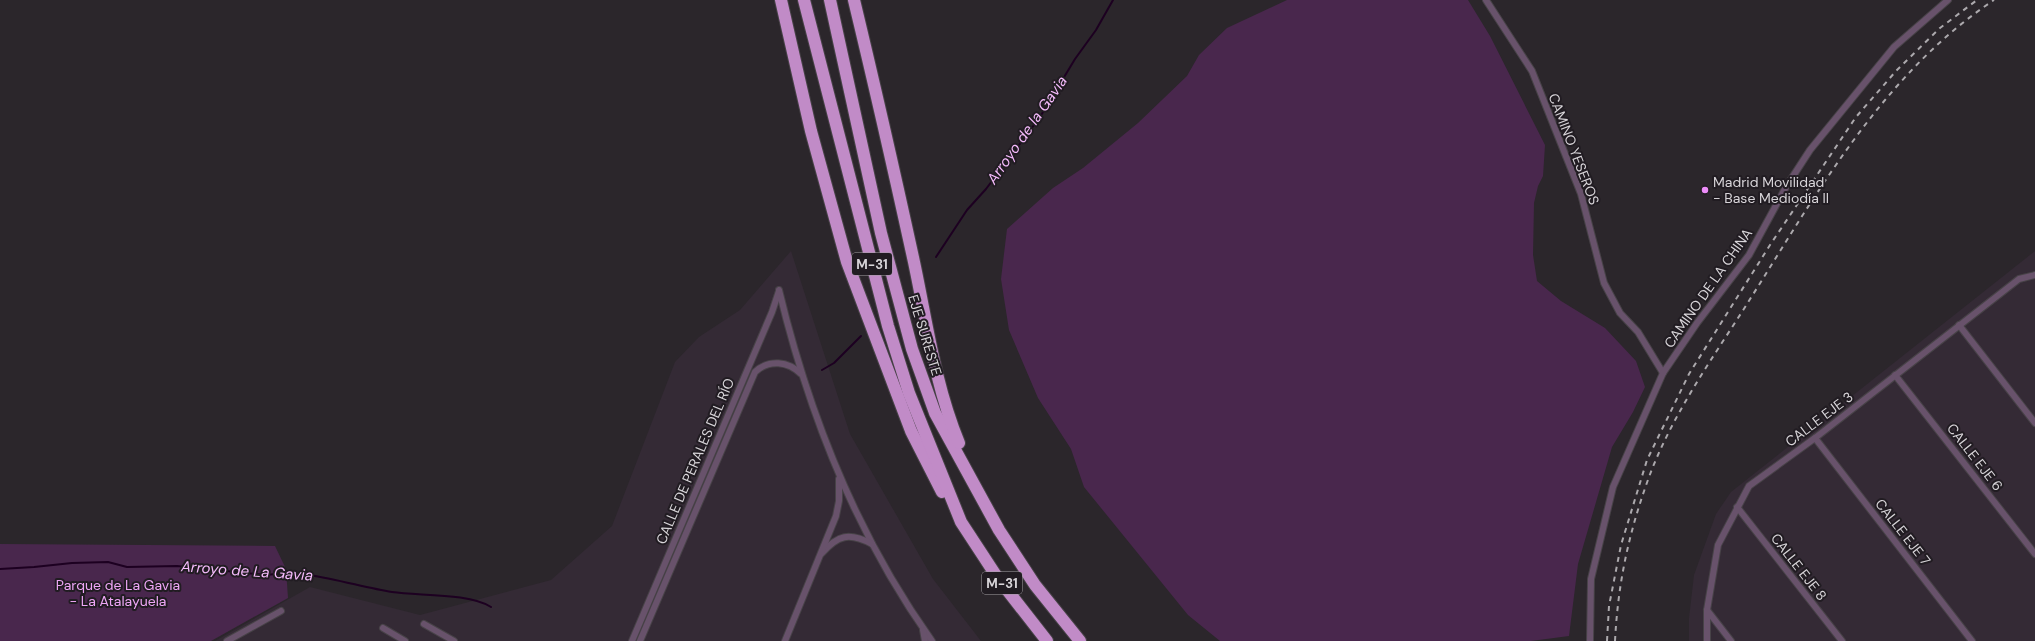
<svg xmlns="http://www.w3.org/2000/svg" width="2035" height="641" viewBox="0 0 2035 641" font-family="'DM Sans',sans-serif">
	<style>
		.built { fill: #342a35 }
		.green { fill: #49274d }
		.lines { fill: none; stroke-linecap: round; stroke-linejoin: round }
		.stream { stroke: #1d0021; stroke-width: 2 }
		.street-casing { stroke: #474247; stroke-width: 8 }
		.highway-casing { stroke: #474247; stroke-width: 14 }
		.street { stroke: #68526b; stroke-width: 6 }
		.highway { stroke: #c18bc7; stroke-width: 12 }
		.rail { stroke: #aca9ad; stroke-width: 2; stroke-dasharray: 5 5; stroke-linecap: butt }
		.poi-dot { fill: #ed8cf9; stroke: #211c22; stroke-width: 1.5 }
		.labels { text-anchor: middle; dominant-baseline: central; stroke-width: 4; stroke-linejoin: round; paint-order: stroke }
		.shield { fill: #211c22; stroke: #a19ea2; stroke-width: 1 }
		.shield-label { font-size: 13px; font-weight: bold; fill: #d8d5d9 }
		.street-label { font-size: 14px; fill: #d8d5d9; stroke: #211c22 }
		.poi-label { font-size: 14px; fill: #d8d5d9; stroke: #211c22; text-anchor: start }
		.park-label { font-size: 14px; fill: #eea6f6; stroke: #211c22 }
		.water-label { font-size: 15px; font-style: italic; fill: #f5bbfc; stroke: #211c22 }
	</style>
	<rect width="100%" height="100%" fill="#2b262b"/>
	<g class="built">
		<polygon points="791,251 850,434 933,579 981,641 215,641 310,587 420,615 551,580 612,526 675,362 699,337 740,310"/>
		<polygon points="2035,251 2035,641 1689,641 1689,618 1694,575 1716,514 1731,492"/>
	</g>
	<g class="green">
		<polygon points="1287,0 1468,0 1490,36 1545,145 1543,176 1538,186 1534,203 1533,255 1537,281 1561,301 1605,328 1636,361 1645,387 1633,412 1612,447 1578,564 1569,636 1531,641 1220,641 1188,615 1084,487 1071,449 1038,398 1009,330 1001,279 1007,229 1053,188 1083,168 1138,123 1187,76 1199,55 1227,28"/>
		<polygon points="0,544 275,546 286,569 288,598 211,641 0,641"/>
	</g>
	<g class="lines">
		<g class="stream">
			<polyline points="936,257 967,210 986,189 1040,117 1075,59 1096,30 1113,0"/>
			<polyline points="822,370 834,363 861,336"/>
			<path d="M0,569l34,-2 38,-4 36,-1 19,5 50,-1 89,9c39,-7 87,11 126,17 27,4 77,1 99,15"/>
		</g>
		<g class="street-casing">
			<g id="street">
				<polyline points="1486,0 1532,71 1581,194 1604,283 1620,313 1638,332 1663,373"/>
				<path d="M779,290c30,125 78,246 153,351"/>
				<polyline points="1959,325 2035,423"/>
				<polyline points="1895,375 2035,554"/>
				<polyline points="1815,438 1972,641"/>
				<polyline points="1737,507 1842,641"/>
				<path d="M822,553c16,-18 27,-21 50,-9"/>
				<polyline points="1707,610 1731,641"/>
				<polyline points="424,624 454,641"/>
				<polyline points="383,628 405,641"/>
				<polyline points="923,630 925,641"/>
				<polyline points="227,641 281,611"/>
				<polyline points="632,641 772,312 779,291"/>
				<path d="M640,641l115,-269c14,-13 33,-11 46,2"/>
				<polyline points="785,641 836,516 839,501 839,479"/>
				<polyline points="1590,641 1591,579 1613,487 1663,373 1697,323 1749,255 1786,187 1810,150 1894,47 1948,0"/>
				<polyline points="1707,641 1707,610 1718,545 1749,486 1815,438 2019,279 2035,275"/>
			</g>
		</g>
		<g class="highway-casing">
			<g id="highway">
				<polyline points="781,0 811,131 847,262 911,431 942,492"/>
				<polyline points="804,0 888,326 909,393 961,522 997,577 1047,641"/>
				<polyline points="830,0 881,233 912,349 935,413 999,530 1035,585 1080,641"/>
				<path d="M854,0c21,87 41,175 60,262 13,61 21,123 45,181"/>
			</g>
		</g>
		<use href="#street" class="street"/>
		<use href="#highway" class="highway"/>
		<g class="rail">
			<polyline points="1607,641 1609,606 1621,545 1647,460 1689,374 1770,245 1856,117 1896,71 1940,28 1977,0"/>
			<path d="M1615,641c3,-59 14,-109 34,-164 23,-62 63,-118 98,-173 70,-111 136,-230 247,-304"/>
		</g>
	</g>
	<circle class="poi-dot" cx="1705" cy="190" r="4"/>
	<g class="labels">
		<g class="shield">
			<rect x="852" y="253" width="40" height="22" rx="3"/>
			<rect x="982" y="572" width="40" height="22" rx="3"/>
		</g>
		<g class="shield-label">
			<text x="872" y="264">M-31</text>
			<text x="1002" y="583">M-31</text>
		</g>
		<g class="street-label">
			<text transform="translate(1574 149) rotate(69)">CAMINO YESEROS</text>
			<text transform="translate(1708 288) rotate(-55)">CAMINO DE LA CHINA</text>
			<text transform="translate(925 335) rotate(73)">EJE SURESTE</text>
			<text transform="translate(1819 419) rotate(-37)">CALLE EJE 3</text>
			<text transform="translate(1975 457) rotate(52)">CALLE EJE 6</text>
			<text transform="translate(695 461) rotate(-67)">CALLE DE PERALES DEL RÍO</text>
			<text transform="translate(1903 532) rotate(52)">CALLE EJE 7</text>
			<text transform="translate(1799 567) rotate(52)">CALLE EJE 8</text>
		</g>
		<g class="poi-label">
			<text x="1713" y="182">Madrid Movilidad<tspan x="1713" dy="16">- Base Mediodía II</tspan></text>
		</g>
		<g class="park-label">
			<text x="118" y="585">Parque de La Gavia<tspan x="118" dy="16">- La Atalayuela</tspan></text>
		</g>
		<g class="water-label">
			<text transform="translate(1027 130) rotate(-55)">Arroyo de la Gavia</text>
			<text transform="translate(247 571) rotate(4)">Arroyo de La Gavia</text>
		</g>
	</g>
</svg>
